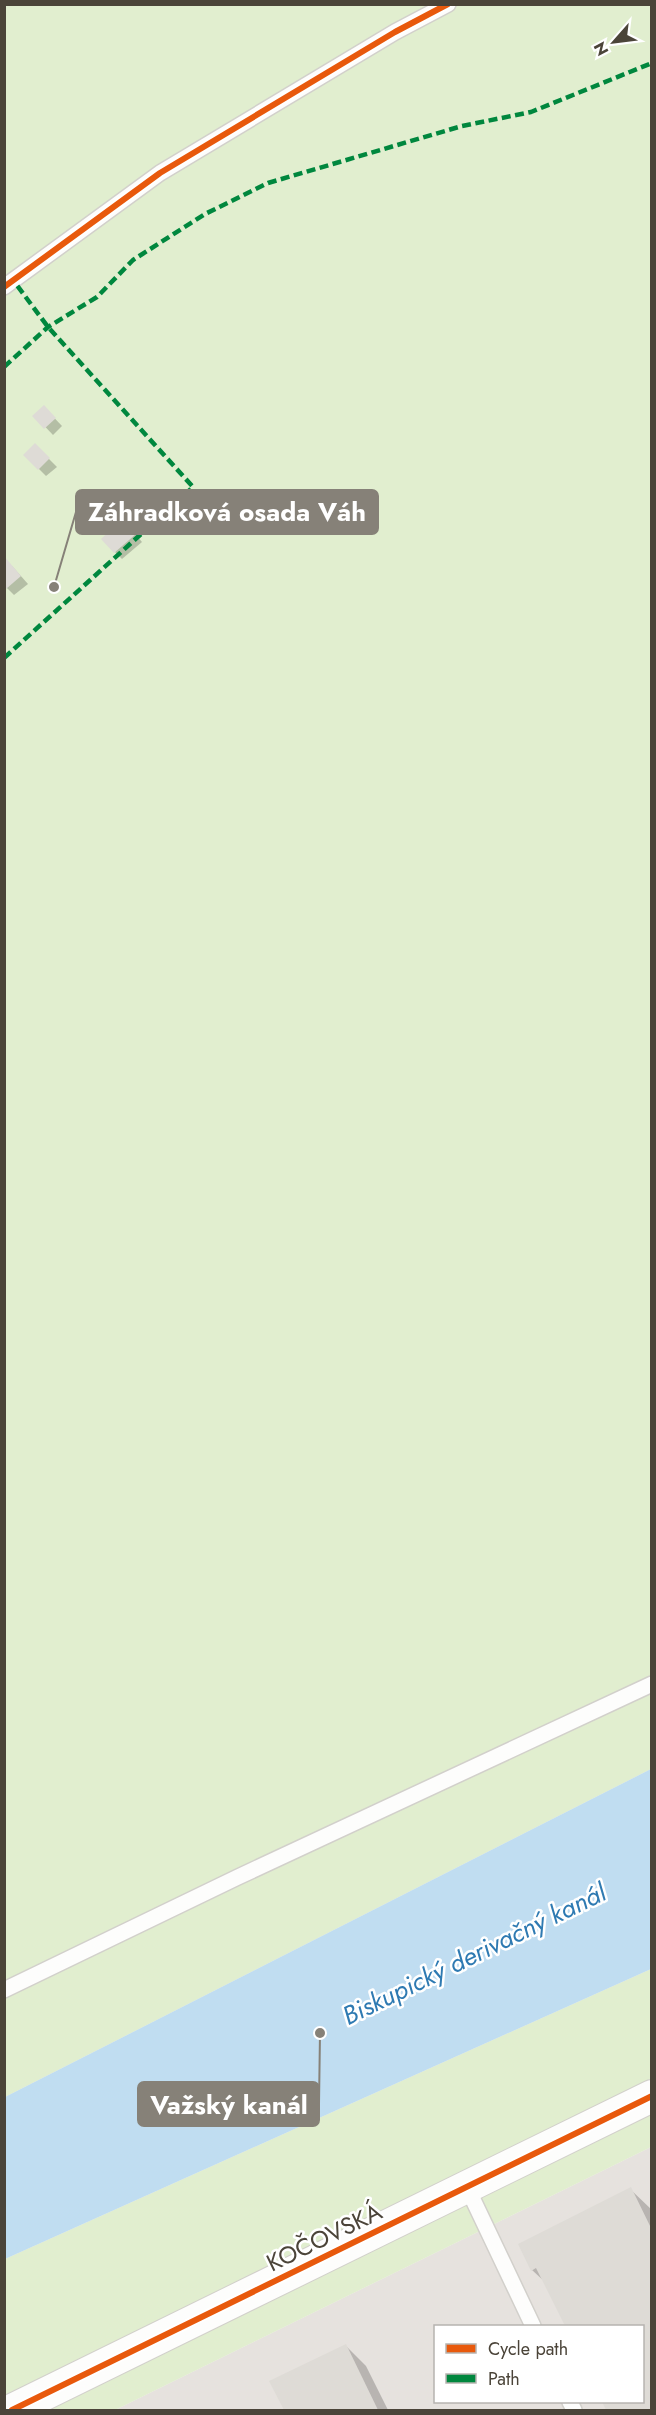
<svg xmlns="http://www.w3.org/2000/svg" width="656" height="2415" viewBox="0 0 656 2415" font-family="Jost,sans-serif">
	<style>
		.industrial { fill: #e6e2de; fill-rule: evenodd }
		.green { fill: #e1eecf }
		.water { fill: #c0ddf1 }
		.shadow { fill: #0003 }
		.building { fill: #dedbd6 }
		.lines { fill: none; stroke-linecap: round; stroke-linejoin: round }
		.lane-casing { stroke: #d2d0cb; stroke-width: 18 }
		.street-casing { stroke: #d2d0cb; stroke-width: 34 }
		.lane { stroke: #fdfdfc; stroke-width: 15 }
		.street { stroke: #fdfdfc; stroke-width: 32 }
		.quiet { stroke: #00873e; stroke-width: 4.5; stroke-dasharray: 9 4.5; stroke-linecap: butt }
		.cycleway-casing { stroke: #fff; stroke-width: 10 }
		.cycleway { stroke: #e8590c; stroke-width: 6 }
		.labels { text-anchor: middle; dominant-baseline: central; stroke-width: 5; stroke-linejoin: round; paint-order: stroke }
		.street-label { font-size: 24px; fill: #4b4439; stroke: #fff }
		.water-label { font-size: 26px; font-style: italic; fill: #2e7ab2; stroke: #fff }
		.leader { fill: none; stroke: #868178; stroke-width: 2 }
		.callout-dot { fill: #868178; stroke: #fff; stroke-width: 2 }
		.callout { fill: #868178; stroke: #868178; stroke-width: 2 }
		.callout-label { font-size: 26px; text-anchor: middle; font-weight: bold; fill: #fff }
	</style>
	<rect width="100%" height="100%" fill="#f4f2ee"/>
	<path class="industrial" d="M651,2147v263h-536zM436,2326h206v76h-206z"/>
	<g class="green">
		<polygon points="5,5 651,5 651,1769 5,2097"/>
		<polygon points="651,1969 651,2147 115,2410 5,2410 5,2259"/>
	</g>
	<polygon class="water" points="651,1769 651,1969 5,2259 5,2097"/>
	<g class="shadow">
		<polygon points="44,407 62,426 53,435 35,416"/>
		<polygon points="35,445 57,467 46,476 25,455"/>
		<polygon points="130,528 142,542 122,559 115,552"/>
		<polygon points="12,566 28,584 14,595 4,585"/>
		<polygon points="630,2189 652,2210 652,2410 608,2410 603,2402 642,2402 642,2326 567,2326 546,2283 532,2270"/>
		<polygon points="346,2346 366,2366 388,2410 285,2410 271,2382"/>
	</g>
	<g class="building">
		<polygon points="44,405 56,418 44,429 32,416"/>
		<polygon points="35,443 50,458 38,470 23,455"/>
		<polygon points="123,519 136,534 114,553 101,539"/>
		<polygon points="4,556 21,576 6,589 4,587"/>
		<polygon points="631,2187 652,2230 652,2410 606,2410 602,2402 642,2402 642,2326 565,2326 536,2268 531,2271 518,2244"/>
		<polygon points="346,2344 378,2410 284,2410 269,2381"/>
	</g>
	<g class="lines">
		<g class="lane-casing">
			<g id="lane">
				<polyline points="4,287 160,173 395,32 448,4"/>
				<polyline points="4,1990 238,1877 652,1684"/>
				<polyline points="467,2187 533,2326"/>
				<polyline points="570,2402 574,2410"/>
			</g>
		</g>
		<g class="street-casing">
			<polyline id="street" points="12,2410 652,2096"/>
		</g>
		<use href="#lane" class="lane"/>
		<use href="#street" class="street"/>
		<g class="quiet">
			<polyline points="4,367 48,327 97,297 133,260 205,214 268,183 462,126 531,112 652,63"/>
			<polyline points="4,658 193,487 48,327 13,280"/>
		</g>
		<g class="cycleway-casing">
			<g id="cycleway">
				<polyline points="4,287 160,173 395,32 448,4"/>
				<polyline points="12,2410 652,2096"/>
			</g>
		</g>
		<use href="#cycleway" class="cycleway"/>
	</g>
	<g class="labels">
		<g class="street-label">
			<text transform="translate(324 2237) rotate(-26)">KOČOVSKÁ</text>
		</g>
		<g class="water-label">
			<text transform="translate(474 1954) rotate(-26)">Biskupický derivačný kanál</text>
		</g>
	</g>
	<path class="leader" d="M54 587L76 512M320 2033L319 2104"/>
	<g class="callout-dot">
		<circle cx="54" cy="587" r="6"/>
		<circle cx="320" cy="2033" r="6"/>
	</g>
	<g class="callout">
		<rect x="76" y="490" width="302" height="44" rx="6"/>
		<rect x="138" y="2082" width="181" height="44" rx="6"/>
	</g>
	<g class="callout-label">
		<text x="227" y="521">Záhradková osada Váh</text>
		<text x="229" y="2114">Važský kanál</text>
	</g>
	<rect width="656" height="2415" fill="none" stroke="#4b4439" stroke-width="12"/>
	<rect x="434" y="2325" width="210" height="78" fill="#ffffff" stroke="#b7b4b0" stroke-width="1.5"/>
	<rect x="446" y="2344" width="30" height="9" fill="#e8590c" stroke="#b7b4b0" stroke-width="1.5"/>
	<text x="488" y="2355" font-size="18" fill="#4b4439">Cycle path</text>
	<rect x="446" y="2374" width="30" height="9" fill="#00873e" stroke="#b7b4b0" stroke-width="1.5"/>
	<text x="488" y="2385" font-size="18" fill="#4b4439">Path</text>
	<g transform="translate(614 42) rotate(242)" stroke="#ffffff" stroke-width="4.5" paint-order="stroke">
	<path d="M0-4.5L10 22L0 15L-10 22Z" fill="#4b4439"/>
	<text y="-9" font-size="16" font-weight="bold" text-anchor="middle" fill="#4b4439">N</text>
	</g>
</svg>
